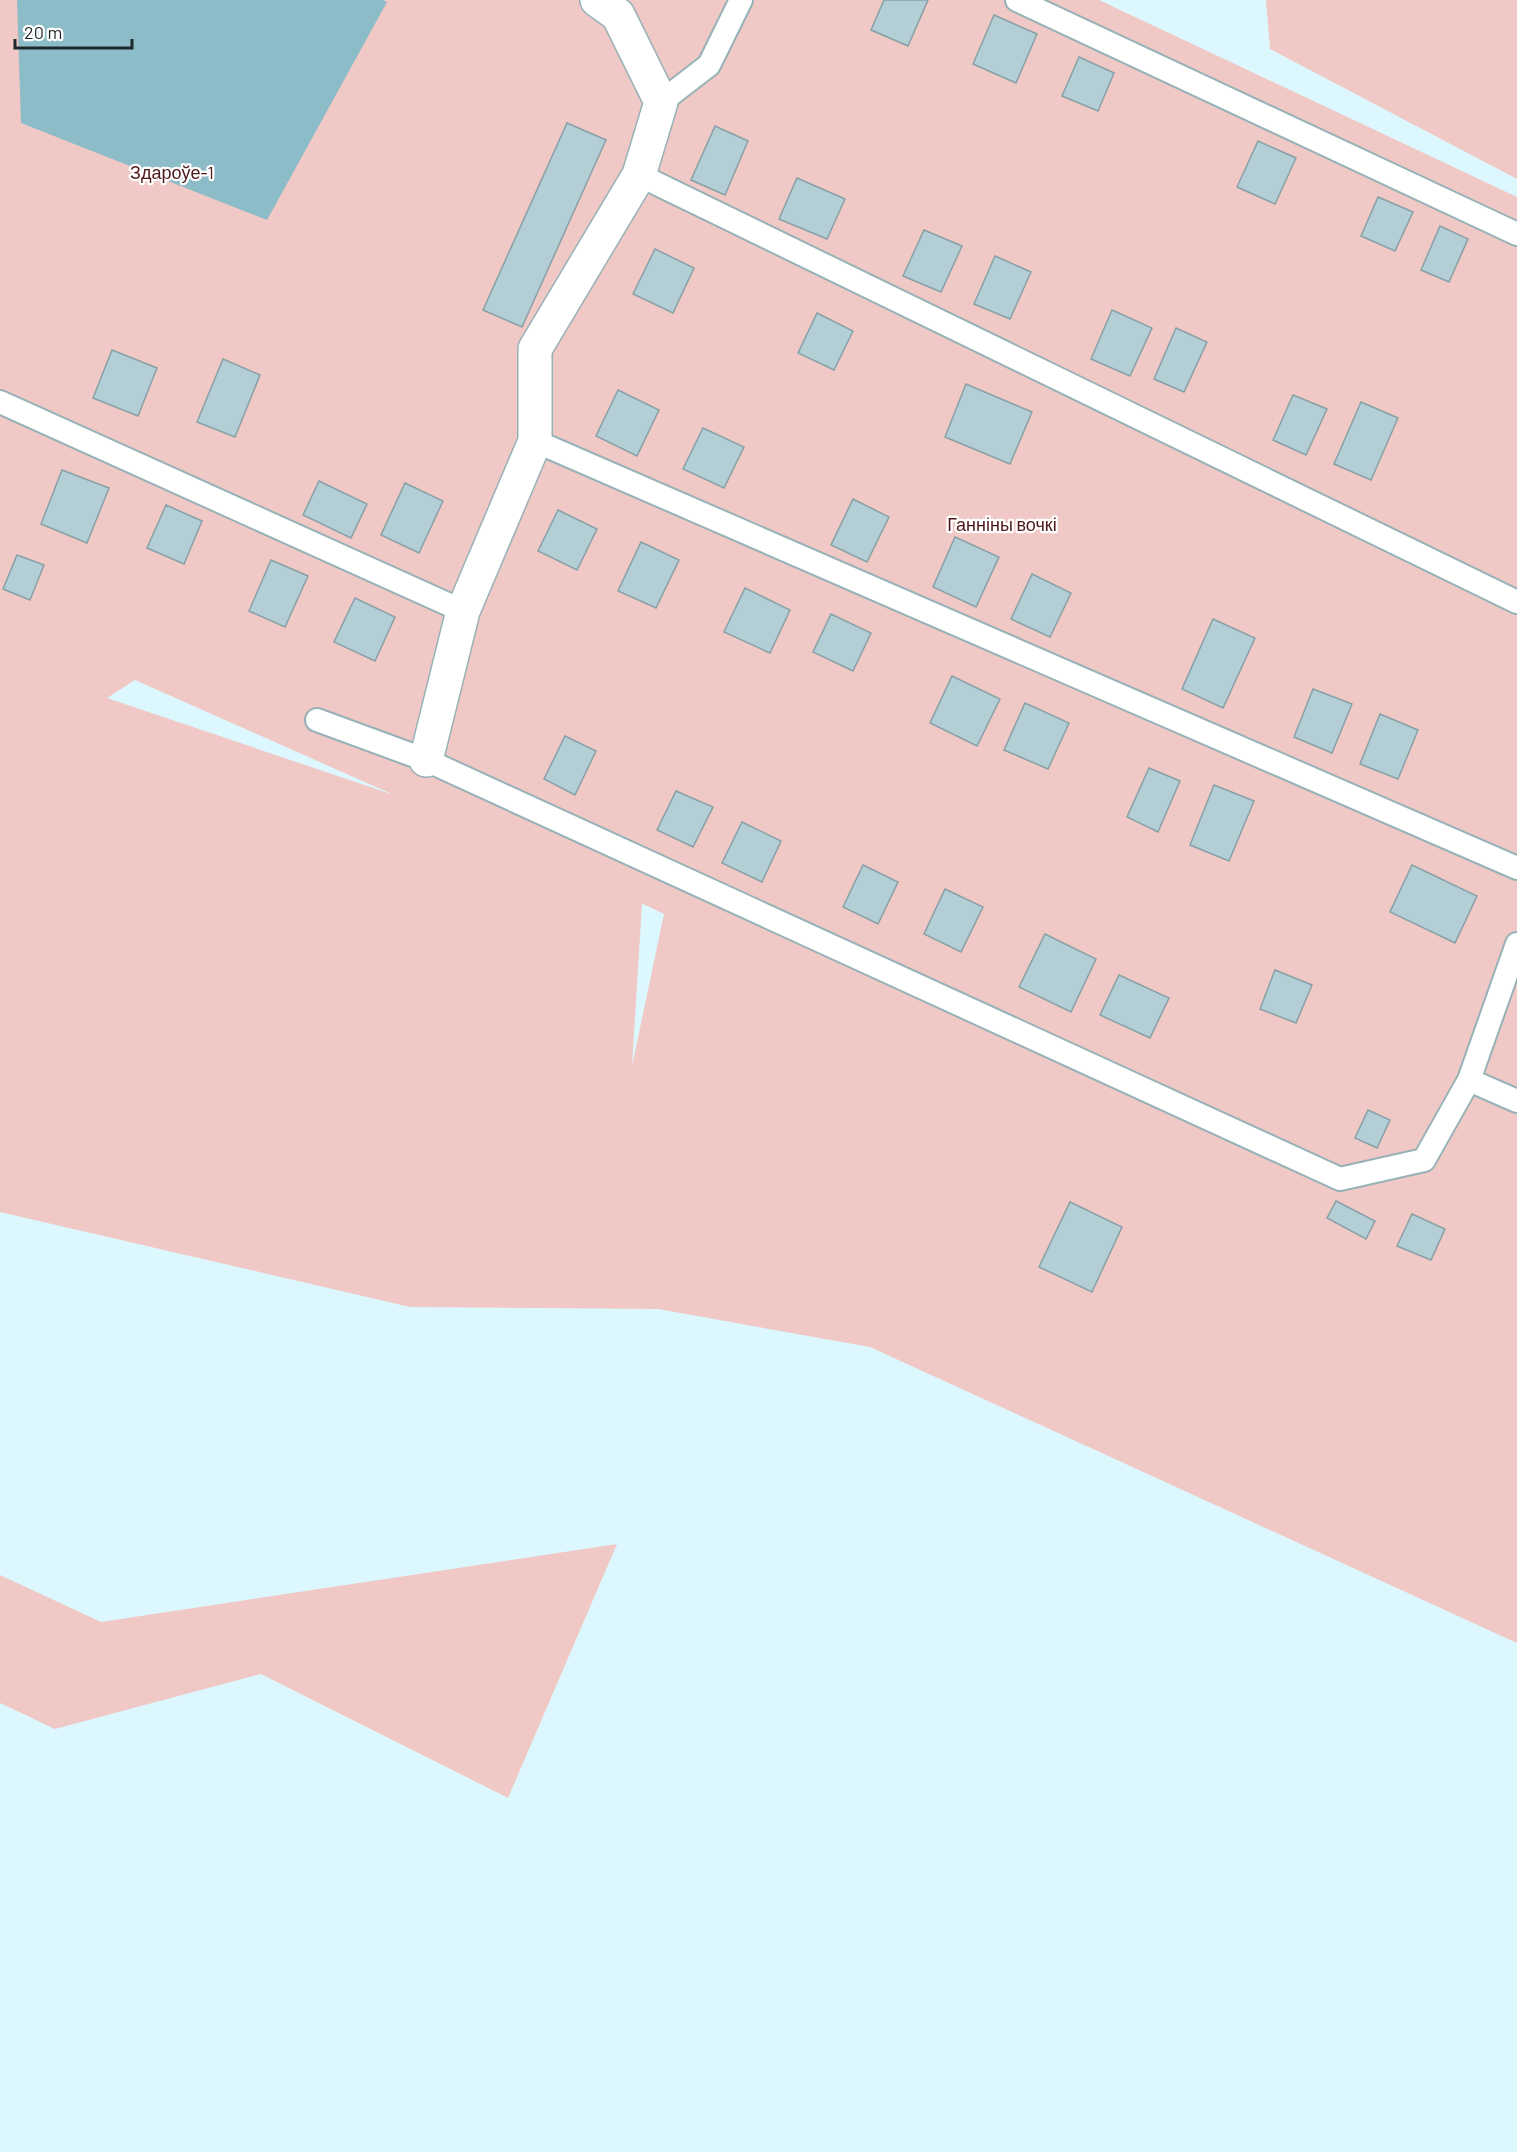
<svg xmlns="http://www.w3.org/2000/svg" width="1517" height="2152" viewBox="0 0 1517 2152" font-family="Barlow,sans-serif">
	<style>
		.green { fill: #f0c8c5; fill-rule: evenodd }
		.water { fill: #8cbcc7 }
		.building { fill: #b3ced4; stroke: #87a1a6; stroke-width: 1.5 }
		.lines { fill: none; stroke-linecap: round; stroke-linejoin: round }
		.lane-casing { stroke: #97b2b7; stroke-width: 26 }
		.street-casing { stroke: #97b2b7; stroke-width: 36 }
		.lane { stroke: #fff; stroke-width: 22 }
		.street { stroke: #fff; stroke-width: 33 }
		.labels { text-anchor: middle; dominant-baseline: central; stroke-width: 4.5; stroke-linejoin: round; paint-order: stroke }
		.park-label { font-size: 18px; fill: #4f1818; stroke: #fff }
	</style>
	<rect width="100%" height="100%" fill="#dcf8fe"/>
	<g class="green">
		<path d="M0,0h1099l418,197v1446l-647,-296 -212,-38 -248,-2 -410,-95zM135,680l259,115 -287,-97zM643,904l21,10 -32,152 10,-162z"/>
		<polygon points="1266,0 1517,0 1517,179 1270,49"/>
		<polygon points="617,1544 508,1798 261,1674 55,1729 0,1703 0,1575 101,1622"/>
	</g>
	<polygon class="water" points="17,0 383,0 387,2 267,220 21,123"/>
	<g class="building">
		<polygon points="884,0 928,0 908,46 871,30"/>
		<polygon points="994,15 1037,34 1016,83 973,64"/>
		<polygon points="1079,57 1114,73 1098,111 1062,96"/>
		<polygon points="567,123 606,140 522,327 483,310"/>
		<polygon points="715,126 748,141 725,195 691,180"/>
		<polygon points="1258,141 1296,158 1275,204 1237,187"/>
		<polygon points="797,178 845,199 827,239 779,219"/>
		<polygon points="1378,197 1413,212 1395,251 1361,236"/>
		<polygon points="1440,226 1468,239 1449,282 1421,270"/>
		<polygon points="924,230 962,246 941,292 903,276"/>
		<polygon points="655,249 694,268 673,313 633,294"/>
		<polygon points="995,256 1031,272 1010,319 974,304"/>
		<polygon points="1112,310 1152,328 1130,376 1091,359"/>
		<polygon points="817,313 853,331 834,370 798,353"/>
		<polygon points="1176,328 1207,342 1184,392 1154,379"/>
		<polygon points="112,350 157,368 138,416 93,398"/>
		<polygon points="223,359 260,375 235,437 197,422"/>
		<polygon points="966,384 1032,412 1010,464 945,437"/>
		<polygon points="618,390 659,410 637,456 596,436"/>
		<polygon points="1293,395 1327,409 1306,455 1273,440"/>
		<polygon points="1361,402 1398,418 1371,480 1334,464"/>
		<polygon points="703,428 744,447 724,488 683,469"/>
		<polygon points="62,470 109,488 87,543 41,524"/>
		<polygon points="319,481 367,504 351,538 303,515"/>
		<polygon points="405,483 443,501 419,553 381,535"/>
		<polygon points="853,499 889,517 867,562 831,545"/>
		<polygon points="166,505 202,521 184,564 147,548"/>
		<polygon points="558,510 597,529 577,570 538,551"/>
		<polygon points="955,537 999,557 976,607 933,587"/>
		<polygon points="641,542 679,560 656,608 618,591"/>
		<polygon points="17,555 44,565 30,600 3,589"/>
		<polygon points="271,560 308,576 285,627 249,611"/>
		<polygon points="1032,574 1071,593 1050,637 1011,619"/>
		<polygon points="745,588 790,610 770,653 724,632"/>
		<polygon points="355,598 395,617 375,661 334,642"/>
		<polygon points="831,614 871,633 853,671 813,652"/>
		<polygon points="1213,619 1255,638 1223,708 1182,689"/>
		<polygon points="952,676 1000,699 977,746 930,723"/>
		<polygon points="1313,689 1352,704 1332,753 1294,737"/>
		<polygon points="1025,703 1069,723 1048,769 1004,750"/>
		<polygon points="1380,714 1418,730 1398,779 1360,764"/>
		<polygon points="565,736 596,751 575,795 544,779"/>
		<polygon points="1149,768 1180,781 1158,832 1127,817"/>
		<polygon points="1214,785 1254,801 1229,861 1190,845"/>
		<polygon points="676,791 713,807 693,847 657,830"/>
		<polygon points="742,822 781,841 762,882 722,863"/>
		<polygon points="863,865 898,882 878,924 843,907"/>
		<polygon points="1412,865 1477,896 1455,943 1390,912"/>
		<polygon points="945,889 983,907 961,952 924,934"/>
		<polygon points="1045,934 1096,959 1071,1012 1019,987"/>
		<polygon points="1275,970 1312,985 1296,1023 1260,1009"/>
		<polygon points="1119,975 1169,998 1150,1038 1100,1015"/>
		<polygon points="1368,1110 1390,1120 1377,1148 1355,1138"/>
		<polygon points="1336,1201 1375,1221 1366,1239 1327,1218"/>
		<polygon points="1070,1202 1122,1227 1092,1292 1039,1267"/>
		<polygon points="1412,1214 1445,1229 1431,1260 1397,1246"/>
	</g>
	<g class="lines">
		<g class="lane-casing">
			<g id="lane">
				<polyline points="1017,0 1517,234"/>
				<polyline points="661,102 709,65 741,0"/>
				<polyline points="639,175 1517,602"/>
				<polyline points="0,402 463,611"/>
				<polyline points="535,441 1517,868"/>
				<polyline points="317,720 426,760 1340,1179 1424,1160 1469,1080 1517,944"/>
				<polyline points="1469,1080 1517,1101"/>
			</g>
		</g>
		<g class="street-casing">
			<polyline id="street" points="426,760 463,611 535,441 535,349 639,175 661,102 618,15 597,0"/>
		</g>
		<use href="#lane" class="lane"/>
		<use href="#street" class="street"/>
	</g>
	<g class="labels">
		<g class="park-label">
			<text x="172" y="172">Здароўе-1</text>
			<text x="1002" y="524">Ганніны вочкі</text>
		</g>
	</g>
	<path d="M15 39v9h117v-9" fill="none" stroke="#1e282b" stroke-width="3"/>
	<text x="24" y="39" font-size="18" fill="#1e282b" stroke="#ffffff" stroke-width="4.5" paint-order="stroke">20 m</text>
</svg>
